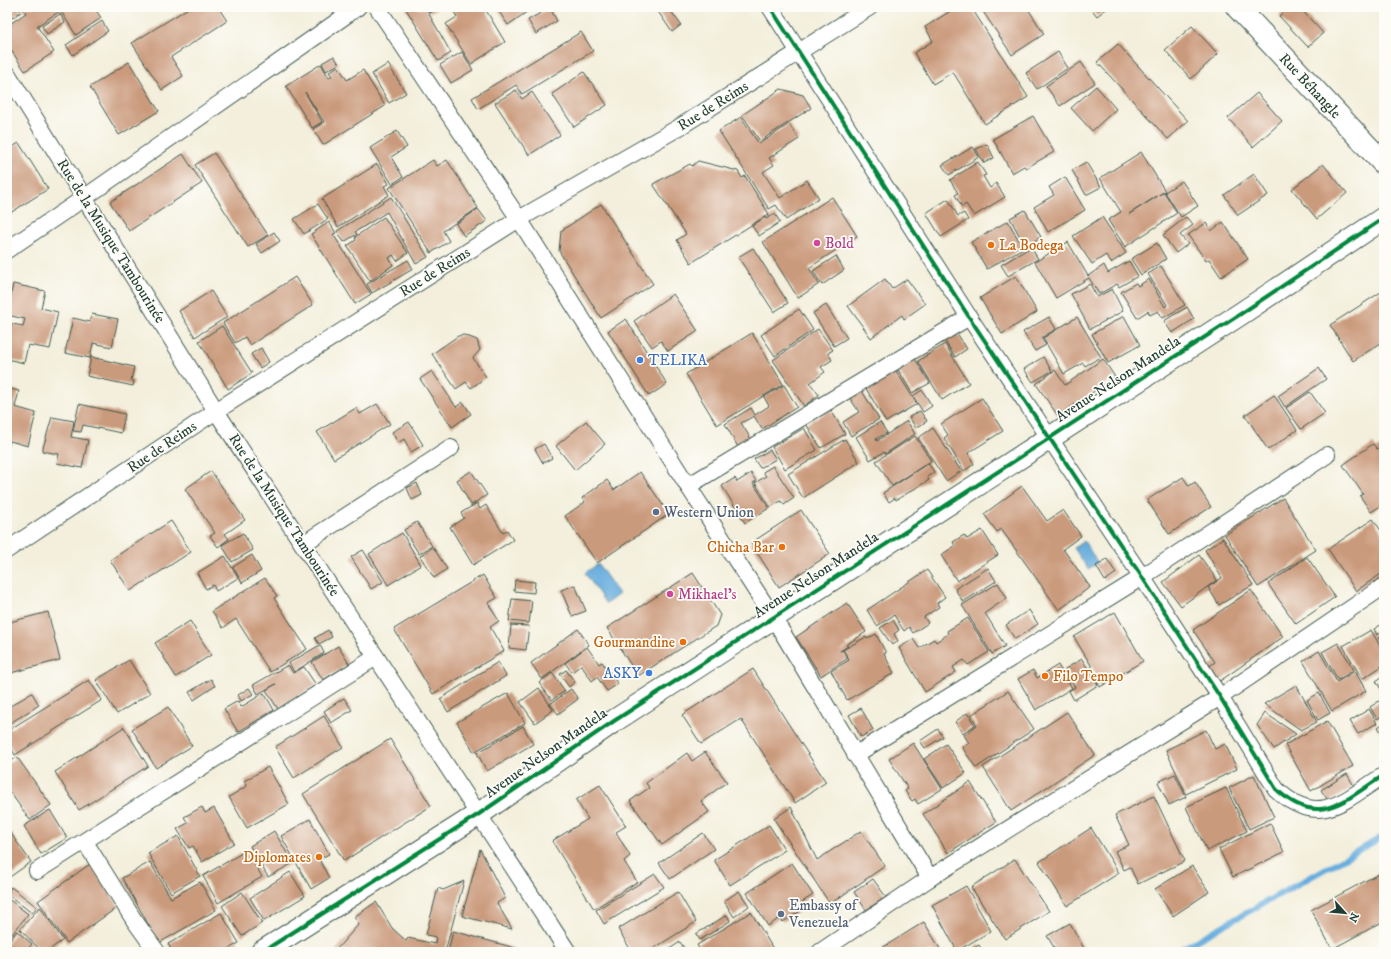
<svg xmlns="http://www.w3.org/2000/svg" width="1391" height="959" viewBox="0 0 1391 959" font-family="'IM FELL DW Pica',serif">
	<style>
		.water { fill: #68adde; stroke: #447589 }
		.lines { fill: none; stroke-linecap: round; stroke-linejoin: round }
		.stream { stroke: #68adde; stroke-width: 6 }
		.building { fill: #ca9a7c }
		.street-casing { stroke: #3f584d; stroke-width: 18 }
		.secondary-casing { stroke: #3f584d; stroke-width: 24 }
		.street { stroke: #fff; stroke-width: 16 }
		.secondary { stroke: #fff; stroke-width: 22 }
		.cycleway-casing { stroke: #fdfcf7; stroke-width: 6 }
		.cycleway { stroke: #00873e; stroke-width: 4 }
		.hotel-dot { fill: #d1479c; stroke: #fdfcf7; stroke-width: 1.5 }
		.food-dot { fill: #e8710a; stroke: #fdfcf7; stroke-width: 1.5 }
		.shop-dot { fill: #3f7fe0; stroke: #fdfcf7; stroke-width: 1.5 }
		.service-dot { fill: #5c6f8a; stroke: #fdfcf7; stroke-width: 1.5 }
		.labels { text-anchor: middle; dominant-baseline: central; stroke-width: 3.5; stroke-linejoin: round; paint-order: stroke }
		.street-label { font-size: 15px; fill: #1f3d34; stroke: #fdfcf7 }
		.hotel-label { font-size: 15px; fill: #b23c85; stroke: #fdfcf7; text-anchor: start }
		.food-label { font-size: 15px; fill: #c56008; stroke: #fdfcf7; text-anchor: end }
		.shop-label { font-size: 15px; fill: #366cbe; stroke: #fdfcf7; text-anchor: start }
		.service-label { font-size: 15px; fill: #4e5e75; stroke: #fdfcf7; text-anchor: start }
	</style>
	<rect width="100%" height="100%" fill="#fdfcf7"/>
	<filter id="ink" filterUnits="userSpaceOnUse"><feTurbulence type="fractalNoise" baseFrequency=".025" numOctaves="2"/><feDisplacementMap in="SourceGraphic" scale="8" xChannelSelector="R" yChannelSelector="G"/><feConvolveMatrix kernelMatrix="1 2 1 2 8 2 1 2 1" color-interpolation-filters="sRGB"/></filter>
	<filter id="wash" filterUnits="userSpaceOnUse"><feTurbulence type="fractalNoise" baseFrequency=".012" numOctaves="4" result="noise"/><feDisplacementMap in="SourceGraphic" scale="16" xChannelSelector="R" yChannelSelector="G"/><feGaussianBlur stdDeviation="0.9" result="paint"/><feColorMatrix in="noise" values="0 0 0 0 0 0 0 0 0 0 0 0 0 0 0 0 0 1.4 0 .05"/><feComposite in="paint" operator="in"/></filter>
	<g filter="url(#wash)">
		<rect width="100%" height="100%" fill="#f3efdc"/>
		<g class="water">
			<polygon points="1084,541 1098,563 1088,569 1074,548"/>
			<polygon points="598,564 619,594 606,604 585,573"/>
		</g>
		<g class="lines">
			<polyline class="stream" points="1176,952 1384,836"/>
		</g>
		<g id="blocks">
			<g class="building">
				<polygon points="7,7 18,7 21,12 7,21"/>
				<polygon points="22,7 57,7 60,11 37,26 54,52 25,71 7,44 7,26 26,13"/>
				<polygon points="65,7 94,7 101,18 76,35 60,10"/>
				<polygon points="190,7 218,7 227,21 171,57 183,76 162,90 132,43"/>
				<polygon points="410,7 418,7 419,9 425,7 451,53 438,61 406,9"/>
				<polygon points="426,7 440,7 430,13"/>
				<polygon points="451,7 484,7 505,42 471,64 446,24 457,17"/>
				<polygon points="496,7 534,7 508,25"/>
				<polygon points="655,7 668,7 681,25 672,32"/>
				<polygon points="957,7 971,7 1028,97 985,124 953,72 933,84 914,53 933,41 925,27"/>
				<polygon points="980,7 1027,7 1044,34 1012,55"/>
				<polygon points="1090,7 1109,7 1097,16"/>
				<polygon points="1289,7 1299,7 1323,33 1308,47 1279,16"/>
				<polygon points="550,8 557,21 536,34 528,20"/>
				<polygon points="60,14 65,22 47,34 42,26"/>
				<polygon points="102,21 108,31 73,55 66,45"/>
				<polygon points="1192,26 1218,54 1191,79 1165,50"/>
				<polygon points="581,32 593,51 522,94 516,85 478,109 472,98"/>
				<polygon points="1118,44 1188,121 1168,139 1097,62"/>
				<polygon points="462,52 473,70 451,83 440,65"/>
				<polygon points="1058,52 1068,68 1037,89 1026,73"/>
				<polygon points="334,56 339,64 326,71 322,63"/>
				<polygon points="129,62 159,111 119,135 90,87"/>
				<polygon points="1081,62 1095,83 1060,106 1046,86"/>
				<polygon points="321,64 329,78 332,76 329,72 338,66 347,80 363,70 385,106 323,145 313,129 324,122 305,92 322,122 312,128 286,86"/>
				<polygon points="388,64 406,93 389,103 372,74"/>
				<polygon points="584,72 607,105 574,127 552,94"/>
				<polygon points="1096,86 1116,109 1092,131 1071,108"/>
				<polygon points="781,89 803,95 811,108 760,141 742,115"/>
				<polygon points="516,90 522,99 532,92 560,135 529,155 495,103"/>
				<polygon points="1257,93 1282,121 1253,147 1228,118"/>
				<polygon points="1033,116 1054,152 1026,168 1024,166 1012,173 993,139"/>
				<polygon points="741,117 759,144 789,124 799,139 769,158 774,165 763,172 780,198 807,180 819,198 786,220 776,205 769,209 719,131"/>
				<polygon points="397,131 407,147 391,157 403,177 392,184 370,148"/>
				<polygon points="19,143 48,189 7,215 7,150"/>
				<polygon points="987,144 994,158 984,163 976,149"/>
				<polygon points="973,147 979,157 949,175 942,165"/>
				<polygon points="1141,152 1165,191 1129,214 1164,192 1177,213 1125,247 1108,220 1121,212 1100,178"/>
				<polygon points="214,153 268,235 248,247 195,165"/>
				<polygon points="183,154 202,183 129,231 110,202"/>
				<polygon points="433,160 437,166 447,160 478,208 443,231 449,241 431,253 389,188"/>
				<polygon points="698,161 738,171 742,178 745,176 769,214 691,263 677,240 686,234 653,184 690,164 692,166"/>
				<polygon points="978,162 986,175 983,176 990,188 996,183 1005,197 974,216 966,204 962,207 955,195 958,193 950,180"/>
				<polygon points="1086,162 1101,187 1086,195 1072,170"/>
				<polygon points="377,164 389,184 384,186 389,195 338,227 322,199"/>
				<polygon points="1323,164 1347,193 1317,219 1292,189"/>
				<polygon points="1254,174 1268,195 1238,215 1224,195"/>
				<polygon points="1065,177 1085,210 1048,232 1034,207 1054,195 1049,187"/>
				<polygon points="1182,181 1198,206 1181,217 1165,192"/>
				<polygon points="391,197 428,257 416,264 387,212 355,232 357,234 344,242 337,231"/>
				<polygon points="832,197 857,236 809,268 819,284 798,298 763,242"/>
				<polygon points="948,199 958,216 964,213 968,220 941,237 926,213"/>
				<polygon points="318,204 328,219 304,234 294,219"/>
				<polygon points="601,204 653,284 601,318 559,251 561,231"/>
				<polygon points="478,209 487,221 464,236 456,224"/>
				<polygon points="1025,210 1041,237 1025,246 1010,218"/>
				<polygon points="775,214 780,222 759,236 752,226 765,217 766,219"/>
				<polygon points="384,217 408,253 397,261 393,255 389,258 393,265 370,281 347,246 356,240 355,237"/>
				<polygon points="1102,217 1126,253 1111,263 1106,255 1092,264 1073,236"/>
				<polygon points="1186,217 1193,225 1180,235 1188,244 1176,253 1163,235"/>
				<polygon points="1008,221 1023,248 987,269 971,242"/>
				<polygon points="329,222 336,233 333,234 371,294 355,304 311,234"/>
				<polygon points="1223,222 1248,259 1221,277 1209,259 1206,261 1188,235 1206,223 1211,231"/>
				<polygon points="274,232 280,241 262,253 256,244"/>
				<polygon points="1068,242 1088,276 1104,265 1108,273 1129,261 1138,276 1119,287 1117,284 1099,294 1089,278 1056,298 1035,262"/>
				<polygon points="1157,243 1166,259 1141,275 1131,259"/>
				<polygon points="1031,247 1038,259 1008,276 1001,265"/>
				<polygon points="753,248 788,303 774,312 738,257"/>
				<polygon points="836,256 844,270 822,285 813,271"/>
				<polygon points="408,260 413,269 372,293 367,284"/>
				<polygon points="1161,266 1185,305 1163,318 1158,311 1150,315 1148,311 1137,318 1121,292 1136,283 1138,286 1149,279 1165,307 1167,305 1148,274"/>
				<polygon points="1016,276 1037,312 1002,334 980,298"/>
				<polygon points="295,277 313,305 250,345 245,337 235,343 223,323"/>
				<polygon points="885,279 892,289 907,279 925,304 904,319 902,315 871,338 848,306"/>
				<polygon points="13,284 45,291 41,308 58,312 50,349 28,345 24,363 7,359 7,323 23,326 25,319 7,315"/>
				<polygon points="1090,284 1097,297 1112,289 1123,311 1090,329 1071,294"/>
				<polygon points="1384,290 1384,341 1353,361 1330,325"/>
				<polygon points="211,291 227,317 195,337 179,311"/>
				<polygon points="673,294 698,331 668,351 661,341 652,347 634,321"/>
				<polygon points="826,305 847,338 834,346 813,313"/>
				<polygon points="1187,307 1194,319 1172,333 1164,321"/>
				<polygon points="799,309 813,330 775,356 761,335"/>
				<polygon points="92,314 118,319 112,347 93,343 90,358 65,353 73,318 90,322"/>
				<polygon points="1124,316 1140,345 1108,363 1092,334"/>
				<polygon points="1049,317 1056,329 1041,338 1046,345 1035,351 1023,332"/>
				<polygon points="1077,317 1101,357 1085,366 1083,363 1064,374 1043,338"/>
				<polygon points="626,319 667,384 649,396 608,331"/>
				<polygon points="222,326 252,373 228,389 199,341"/>
				<polygon points="818,329 833,350 828,353 832,360 821,367 825,372 810,383 819,395 804,406 773,360"/>
				<polygon points="955,330 967,349 955,357 943,338"/>
				<polygon points="752,333 783,384 717,425 686,374"/>
				<polygon points="464,335 477,340 480,350 473,358 486,377 471,388 466,382 456,389 432,354 458,336"/>
				<polygon points="945,344 969,383 942,400 918,361"/>
				<polygon points="261,348 269,362 260,368 251,354"/>
				<polygon points="91,357 134,367 131,380 134,381 133,386 87,376"/>
				<polygon points="914,357 930,383 912,393 897,368"/>
				<polygon points="1043,357 1052,371 1033,382 1024,369"/>
				<polygon points="1103,359 1115,377 1058,416 1036,384 1055,370 1065,385"/>
				<polygon points="1319,368 1326,379 1285,407 1278,396"/>
				<polygon points="895,369 917,404 886,422 865,387"/>
				<polygon points="432,371 456,407 463,402 471,414 452,427 420,379"/>
				<polygon points="784,385 797,407 762,429 754,416 741,423 751,439 738,447 725,424 751,408 755,415 769,406 764,397"/>
				<polygon points="7,388 19,391 15,407 36,413 28,446 10,441 7,453"/>
				<polygon points="922,390 932,406 923,412 913,396"/>
				<polygon points="862,391 879,419 851,436 843,422 859,412 850,398"/>
				<polygon points="1310,392 1325,413 1301,429 1286,408"/>
				<polygon points="1274,395 1297,430 1268,450 1245,415"/>
				<polygon points="982,398 1003,431 968,453 974,464 964,471 944,438 948,435 941,424"/>
				<polygon points="79,404 125,414 121,433 83,425 81,432 73,431"/>
				<polygon points="377,404 390,424 334,459 317,432 356,408 360,414"/>
				<polygon points="831,410 845,434 821,448 806,424"/>
				<polygon points="920,411 927,421 916,428 909,417"/>
				<polygon points="52,417 74,421 71,437 88,440 82,468 57,463 59,454 42,451"/>
				<polygon points="586,421 605,444 575,470 556,446"/>
				<polygon points="907,421 915,434 885,454 884,452 870,460 856,437 880,422 887,433 876,439 877,441"/>
				<polygon points="409,422 423,445 411,452 404,439 398,443 392,432"/>
				<polygon points="804,428 817,450 785,469 772,447"/>
				<polygon points="933,428 961,471 946,481 918,438"/>
				<polygon points="915,436 931,461 892,486 876,461"/>
				<polygon points="845,439 859,462 803,498 788,474"/>
				<polygon points="544,444 552,458 543,463 535,449"/>
				<polygon points="1373,444 1377,449 1384,444 1384,504 1371,512 1360,496 1363,494 1343,465"/>
				<polygon points="770,450 776,459 760,468 754,459"/>
				<polygon points="928,463 934,472 927,477 929,480 896,500 895,498 889,502 883,493"/>
				<polygon points="773,466 794,498 784,505 781,501 770,507 755,483 766,476 763,472"/>
				<polygon points="211,471 245,520 225,534 229,539 218,547 210,536 215,533 185,489"/>
				<polygon points="471,471 487,495 471,505 457,480"/>
				<polygon points="640,472 669,514 597,563 565,516 585,502 582,498 607,480 614,490"/>
				<polygon points="751,473 756,481 753,483 769,508 745,523 722,486 735,478 737,482"/>
				<polygon points="1183,477 1189,486 1195,482 1211,507 1169,534 1147,500"/>
				<polygon points="417,483 422,495 412,500 407,488"/>
				<polygon points="1022,486 1047,521 1063,510 1081,536 1063,549 1090,587 1059,610 1001,529 997,532 984,514"/>
				<polygon points="1283,498 1316,550 1258,587 1225,535"/>
				<polygon points="477,503 480,509 486,505 503,533 507,530 513,540 473,565 450,527 464,518 461,513"/>
				<polygon points="801,510 830,554 779,587 751,543"/>
				<polygon points="1373,519 1384,535 1384,572 1356,591 1328,549"/>
				<polygon points="171,521 191,552 130,591 110,560"/>
				<polygon points="417,522 432,546 419,554 404,530"/>
				<polygon points="982,530 998,555 957,581 941,555 955,546 953,542 964,535 967,539"/>
				<polygon points="243,533 253,550 232,562 222,545"/>
				<polygon points="402,533 421,565 388,585 369,554"/>
				<polygon points="1223,538 1253,585 1219,605 1208,587 1222,578 1205,550"/>
				<polygon points="433,547 447,569 434,578 420,556"/>
				<polygon points="363,550 383,582 371,589 351,557"/>
				<polygon points="252,555 261,571 242,583 233,567"/>
				<polygon points="1199,555 1217,580 1181,606 1163,582"/>
				<polygon points="225,556 238,578 216,591 213,585 206,589 197,573"/>
				<polygon points="1307,557 1335,597 1296,624 1268,584"/>
				<polygon points="1107,559 1116,573 1105,581 1096,566"/>
				<polygon points="988,568 996,581 963,602 955,589"/>
				<polygon points="927,570 945,597 937,603 939,607 924,617 928,623 913,633 909,627 904,631 894,615 877,626 867,610"/>
				<polygon points="693,573 720,615 716,626 638,676 607,628"/>
				<polygon points="483,575 497,598 488,603 499,621 490,627 504,651 433,694 394,629"/>
				<polygon points="265,578 277,596 274,598 307,649 270,672 236,619 223,628 212,611"/>
				<polygon points="515,580 535,582 534,593 514,591"/>
				<polygon points="998,583 1007,598 985,613 1005,646 992,654 962,605"/>
				<polygon points="575,585 586,611 572,616 561,590"/>
				<polygon points="1251,590 1283,637 1217,683 1207,668 1215,662 1193,630"/>
				<polygon points="512,599 532,601 529,623 509,621"/>
				<polygon points="847,603 866,632 846,645 848,646 840,651 843,650 848,658 821,676 796,637"/>
				<polygon points="1029,610 1038,624 1015,639 1006,625"/>
				<polygon points="48,612 60,660 7,674 7,617 10,622"/>
				<polygon points="1115,612 1143,661 1100,687 1095,678 1098,677 1074,637"/>
				<polygon points="968,618 989,652 968,665 964,660 953,667 956,672 925,692 899,648 913,639 919,648 934,639 936,642 948,634 947,631"/>
				<polygon points="893,620 899,630 894,634 898,641 892,645 880,628"/>
				<polygon points="190,621 211,655 176,677 155,643"/>
				<polygon points="1384,623 1384,631 1377,635 1374,629"/>
				<polygon points="511,625 529,626 526,650 509,648"/>
				<polygon points="578,629 589,645 542,679 531,663"/>
				<polygon points="328,630 332,637 319,644 315,638"/>
				<polygon points="1371,630 1384,653 1384,665 1362,679 1343,646"/>
				<polygon points="876,634 886,653 884,654 894,673 847,700 831,671 849,660 843,650 866,637 867,639"/>
				<polygon points="1384,635 1384,649 1378,638"/>
				<polygon points="1338,643 1354,670 1338,680 1322,652"/>
				<polygon points="320,645 324,653 294,672 289,663"/>
				<polygon points="338,646 349,664 323,680 312,662"/>
				<polygon points="587,647 599,664 602,662 618,684 607,691 597,677 592,681 581,665 572,672 565,663"/>
				<polygon points="1319,651 1337,682 1355,671 1366,691 1332,711 1303,661"/>
				<polygon points="1082,659 1098,685 1074,700 1069,691 1075,687 1065,669"/>
				<polygon points="129,660 150,693 117,714 96,680"/>
				<polygon points="498,662 506,676 448,712 440,699"/>
				<polygon points="288,665 293,673 304,667 316,685 278,709 266,690 276,684 258,694 253,685"/>
				<polygon points="1058,665 1072,688 1036,710 1018,679 1033,670 1037,678"/>
				<polygon points="753,669 826,782 795,803 741,719 701,744 682,715"/>
				<polygon points="566,670 575,682 569,687 560,674"/>
				<polygon points="552,673 565,691 552,700 539,683"/>
				<polygon points="1384,676 1384,694 1376,681"/>
				<polygon points="211,679 215,686 194,700 189,692"/>
				<polygon points="89,680 102,700 15,755 7,741 7,731"/>
				<polygon points="1296,685 1317,722 1301,730 1264,704"/>
				<polygon points="249,688 253,694 241,701 238,695"/>
				<polygon points="539,688 553,710 535,723 520,702"/>
				<polygon points="571,689 578,699 558,714 550,704"/>
				<polygon points="1008,691 1034,729 976,768 962,747 969,743 964,735 977,725 971,715"/>
				<polygon points="32,693 39,705 7,725 7,708"/>
				<polygon points="264,693 274,710 238,732 224,709 238,701 241,707"/>
				<polygon points="508,693 525,723 474,752 457,722"/>
				<polygon points="1319,693 1330,713 1318,720 1307,700"/>
				<polygon points="344,698 352,710 331,723 324,711"/>
				<polygon points="1384,698 1384,715 1377,719 1370,707"/>
				<polygon points="168,707 192,746 156,768 132,729"/>
				<polygon points="861,708 873,730 861,737 849,715"/>
				<polygon points="1369,709 1377,723 1358,734 1350,721"/>
				<polygon points="1067,712 1095,755 1011,811 983,767"/>
				<polygon points="967,713 975,725 963,733 955,722"/>
				<polygon points="1265,713 1296,734 1274,749 1257,725"/>
				<polygon points="324,716 343,747 294,778 275,747"/>
				<polygon points="1327,721 1353,766 1311,791 1285,745"/>
				<polygon points="1384,723 1384,737 1378,727"/>
				<polygon points="523,726 533,744 487,771 477,753"/>
				<polygon points="124,727 148,766 79,810 55,772"/>
				<polygon points="938,729 943,737 925,748 920,741"/>
				<polygon points="1206,730 1215,749 1225,744 1237,769 1186,794 1166,750"/>
				<polygon points="390,739 431,806 344,861 303,794"/>
				<polygon points="913,743 942,789 918,804 915,799 912,801 905,791 908,789 889,759"/>
				<polygon points="946,744 966,773 943,788 924,759"/>
				<polygon points="705,752 727,782 701,801 709,812 662,845 630,801 649,788 646,783 687,753 692,761"/>
				<polygon points="17,757 51,805 30,820 7,788 7,764"/>
				<polygon points="268,767 289,804 247,828 229,797 247,786 244,781"/>
				<polygon points="1175,774 1186,797 1169,805 1158,782"/>
				<polygon points="1347,774 1354,786 1329,802 1321,790"/>
				<polygon points="1254,775 1274,817 1249,829 1229,788"/>
				<polygon points="970,782 996,822 948,853 923,814"/>
				<polygon points="600,785 626,826 616,832 630,856 624,861 637,882 594,909 552,841 588,819 576,800"/>
				<polygon points="1226,788 1247,831 1207,851 1186,807"/>
				<polygon points="1154,796 1185,861 1138,884 1130,867 1124,870 1115,851 1129,845 1115,815"/>
				<polygon points="202,807 205,813 214,808 234,843 202,862 193,846 189,848 177,829 188,823 184,817"/>
				<polygon points="791,807 817,860 861,831 885,866 830,904 774,819"/>
				<polygon points="50,810 67,838 41,854 24,826"/>
				<polygon points="310,819 329,854 319,859 329,878 311,889 281,836"/>
				<polygon points="1270,823 1284,852 1233,877 1219,849"/>
				<polygon points="769,825 785,850 730,885 714,860"/>
				<polygon points="7,828 31,862 7,879"/>
				<polygon points="1091,828 1119,873 1067,906 1039,862"/>
				<polygon points="274,831 293,863 268,877 250,846"/>
				<polygon points="703,833 714,849 670,879 659,863"/>
				<polygon points="178,836 200,876 171,893 148,853"/>
				<polygon points="480,849 505,898 497,903 512,929 462,916"/>
				<polygon points="247,850 262,877 218,903 203,876"/>
				<polygon points="1015,859 1049,911 1005,939 971,887"/>
				<polygon points="150,862 171,898 200,882 216,910 159,943 122,878"/>
				<polygon points="792,863 813,895 802,902 805,908 783,922 780,918 768,926 747,893"/>
				<polygon points="90,864 119,906 67,943 38,901"/>
				<polygon points="1192,866 1209,892 1173,916 1155,889"/>
				<polygon points="1384,871 1384,921 1332,949 1311,910"/>
				<polygon points="290,872 305,896 264,921 250,898"/>
				<polygon points="655,874 664,887 604,924 596,910"/>
				<polygon points="873,879 886,897 866,910 854,892"/>
				<polygon points="464,881 445,952 335,951 359,924 354,917 376,902 392,928 406,941 408,938 435,944 436,937 426,935 438,888 443,890"/>
				<polygon points="966,886 991,931 957,951 932,905"/>
				<polygon points="11,887 37,907 32,913 7,894"/>
				<polygon points="739,891 749,906 734,917 724,901"/>
				<polygon points="242,892 262,923 242,936 222,906"/>
				<polygon points="678,892 696,922 648,952 632,952 618,929"/>
				<polygon points="7,898 28,914 7,941"/>
				<polygon points="40,907 63,940 46,952 42,952 20,929"/>
				<polygon points="751,912 775,952 701,952 697,945"/>
				<polygon points="221,913 239,943 223,952 173,952 168,944"/>
				<polygon points="727,915 730,921 700,940 696,934"/>
				<polygon points="924,922 942,952 885,952 882,948"/>
				<polygon points="1070,923 1086,952 1049,952 1055,949 1047,936"/>
				<polygon points="17,931 32,944 25,952 7,952 7,944"/>
				<polygon points="453,931 515,948 514,952 448,952"/>
				<polygon points="680,942 687,952 665,952"/>
				<polygon points="979,945 983,952 968,952"/>
			</g>
		</g>
	</g>
	<g filter="url(#ink)">
		<use href="#blocks" fill-opacity="0" stroke="#3f584d" stroke-width="1"/>
		<g class="lines">
			<g class="street-casing">
				<g id="street">
					<polyline points="377,7 519,219 688,486 773,617 930,878"/>
					<path d="M770,7l199,310 173,260 78,120 56,92c42,40 68,12 108,-14"/>
					<polyline points="7,73 216,411 568,952"/>
					<polyline points="7,250 84,198 358,7"/>
					<polyline points="688,486 969,317"/>
					<polyline points="303,544 451,448"/>
					<polyline points="7,550 216,411 519,219 678,128 870,7"/>
					<polyline points="855,755 1142,577 1327,455"/>
					<polyline points="85,842 134,920 157,952"/>
					<polyline points="37,871 376,657"/>
					<polyline points="820,952 930,878 1220,697 1384,586"/>
				</g>
			</g>
			<g class="secondary-casing">
				<g id="secondary">
					<polyline points="1237,7 1384,164"/>
					<polyline points="262,952 479,814 614,721 1242,313 1384,218"/>
				</g>
			</g>
			<use href="#street" class="street"/>
			<use href="#secondary" class="secondary"/>
			<g class="cycleway-casing">
				<g id="cycleway">
					<path d="M770,7l199,310 173,260 78,120 56,92c42,40 68,12 108,-14"/>
					<polyline points="262,952 479,814 614,721 1242,313 1384,218"/>
				</g>
			</g>
			<use href="#cycleway" class="cycleway"/>
		</g>
	</g>
	<g class="hotel-dot">
		<circle cx="817" cy="243" r="4"/>
		<circle cx="670" cy="594" r="4"/>
	</g>
	<g class="food-dot">
		<circle cx="991" cy="245" r="4"/>
		<circle cx="782" cy="547" r="4"/>
		<circle cx="683" cy="642" r="4"/>
		<circle cx="1045" cy="676" r="4"/>
		<circle cx="319" cy="857" r="4"/>
	</g>
	<g class="shop-dot">
		<circle cx="640" cy="360" r="4"/>
		<circle cx="649" cy="673" r="4"/>
	</g>
	<g class="service-dot">
		<circle cx="656" cy="512" r="4"/>
		<circle cx="781" cy="914" r="4"/>
	</g>
	<g class="labels">
		<g class="street-label">
			<text transform="translate(1310 86) rotate(47)">Rue Béhangle</text>
			<text transform="translate(713 106) rotate(-32)">Rue de Reims</text>
			<text transform="translate(111 241) rotate(58)">Rue de la Musique Tambourinée</text>
			<text transform="translate(435 272) rotate(-32)">Rue de Reims</text>
			<text transform="translate(1118 379) rotate(-33)">Avenue Nelson Mandela</text>
			<text transform="translate(162 447) rotate(-34)">Rue de Reims</text>
			<text transform="translate(284 515) rotate(57)">Rue de la Musique Tambourinée</text>
			<text transform="translate(816 575) rotate(-33)">Avenue Nelson Mandela</text>
			<text transform="translate(546 753) rotate(-35)">Avenue Nelson Mandela</text>
		</g>
		<g class="hotel-label">
			<text x="825" y="243">Bold</text>
			<text x="678" y="594">Mikhael's</text>
		</g>
		<g class="food-label">
			<text x="999" y="245" text-anchor="start">La Bodega</text>
			<text x="774" y="547">Chicha Bar</text>
			<text x="675" y="642">Gourmandine</text>
			<text x="1053" y="676" text-anchor="start">Filo Tempo</text>
			<text x="311" y="857">Diplomates</text>
		</g>
		<g class="shop-label">
			<text x="648" y="360">TELIKA</text>
			<text x="641" y="673" text-anchor="end">ASKY</text>
		</g>
		<g class="service-label">
			<text x="664" y="512">Western Union</text>
			<text x="789" y="905">Embassy of<tspan x="789" dy="17">Venezuela</tspan></text>
		</g>
	</g>
	<rect width="1391" height="959" fill="none" stroke="#fdfcf7" stroke-width="24"/>
	<g transform="translate(1345 913) rotate(117)" stroke="#fdfcf7" stroke-width="3" paint-order="stroke">
	<path d="M0-3L7 15L0 10L-7 15Z" fill="#1f3d34"/>
	<text y="-6" font-size="11" font-weight="bold" text-anchor="middle" fill="#1f3d34">N</text>
	</g>
</svg>
